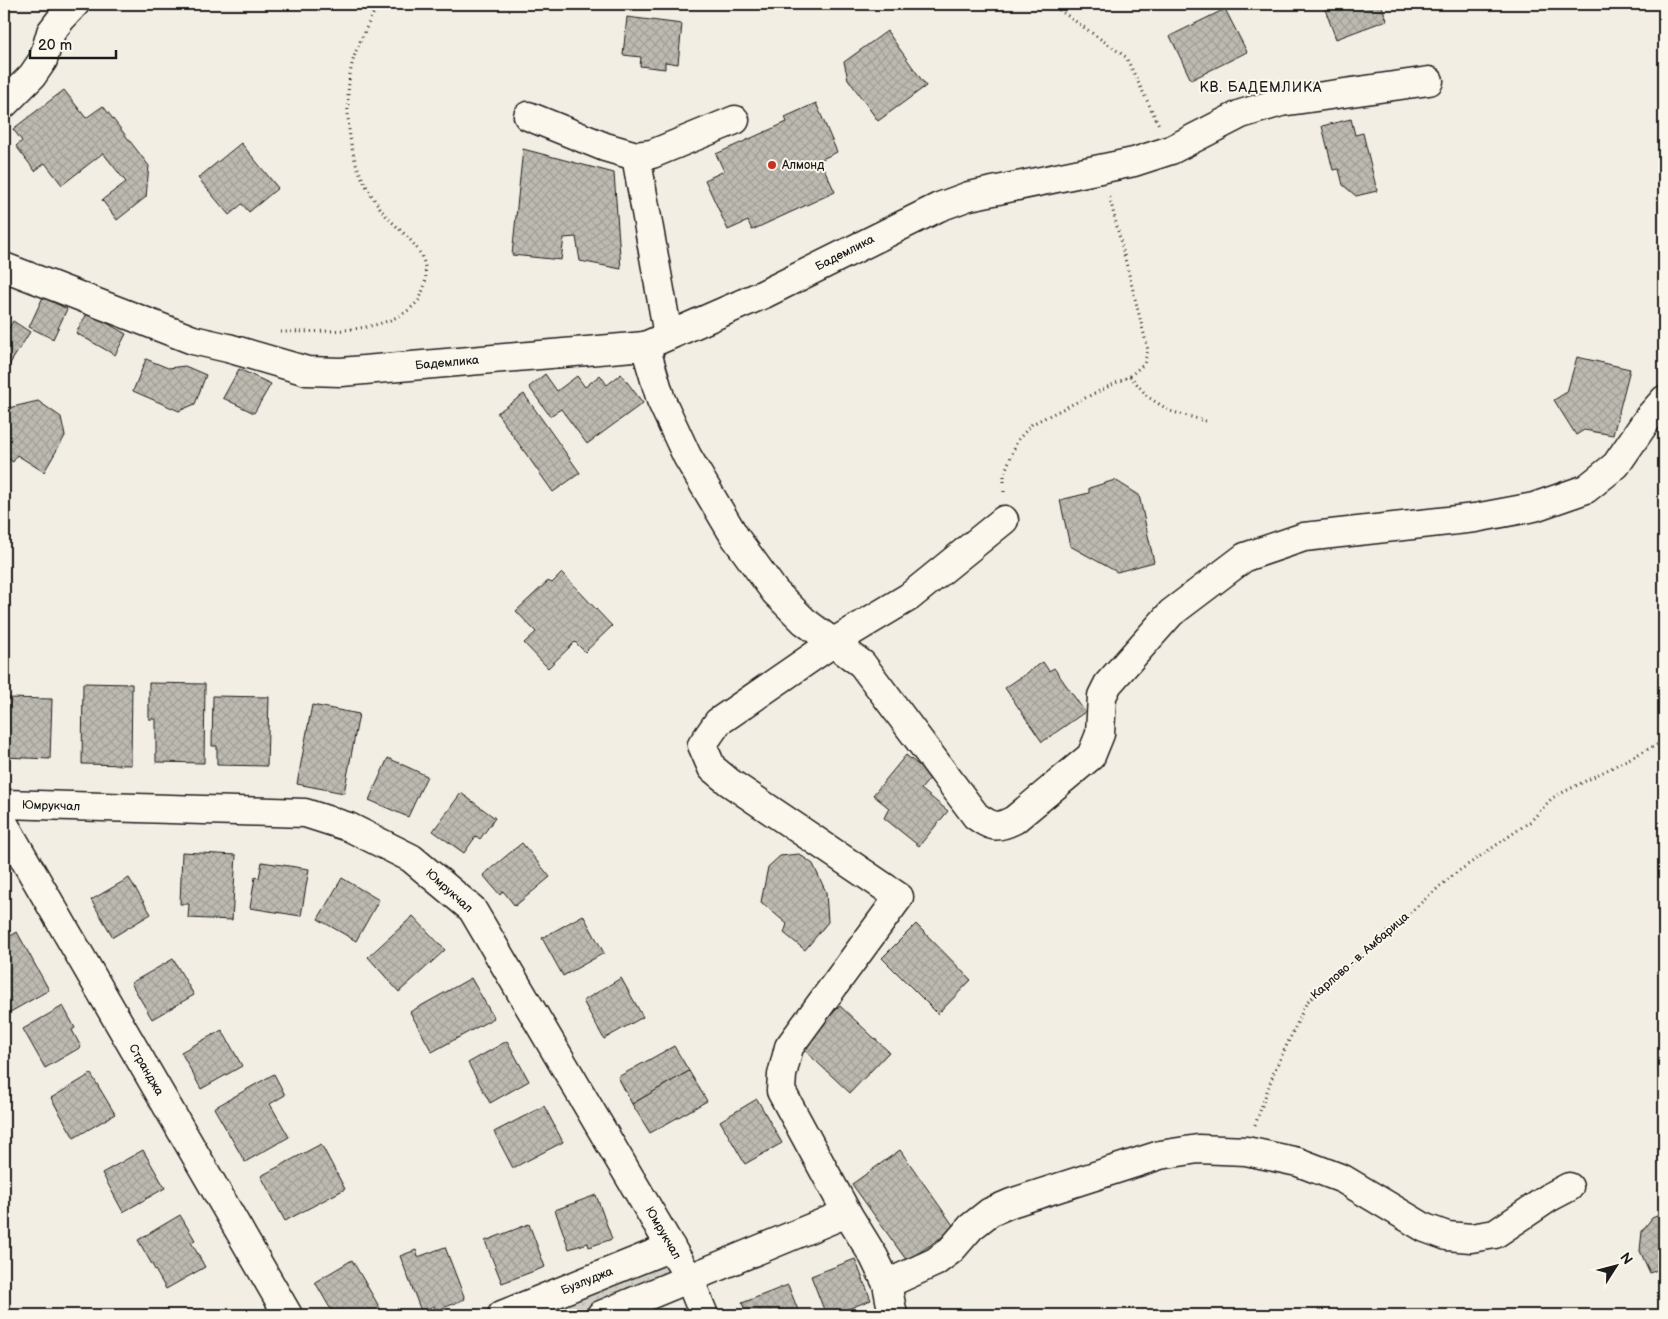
<svg xmlns="http://www.w3.org/2000/svg" width="1668" height="1319" viewBox="0 0 1668 1319" font-family="'Balsamiq Sans',sans-serif">
	<style>
		.grass { fill: url(#grass-dots); stroke: #777671 }
		.building { fill: url(#building-cross-hatch); stroke: #1c1c1c }
		.lines { fill: none; stroke-linecap: round; stroke-linejoin: round }
		.minor-casing { stroke: #1c1c1c; stroke-width: 31 }
		.path { stroke: #1c1c1c; stroke-width: 3; stroke-dasharray: 1 4; stroke-linecap: butt }
		.minor { stroke: #fbf7ec; stroke-width: 28 }
		.poi-dot { fill: #c8321e; stroke: #fbf7ec; stroke-width: 2 }
		.labels { text-anchor: middle; dominant-baseline: central; stroke-width: 4; stroke-linejoin: round; paint-order: stroke }
		.poi-label { font-size: 12px; fill: #1c1c1c; stroke: #fbf7ec; text-anchor: start }
		.street-label { font-size: 12px; fill: #1c1c1c; stroke: #fbf7ec }
		.neighbourhood-label { font-size: 14px; letter-spacing: 1px; fill: #1c1c1c; stroke: #fbf7ec }
	</style>
	<defs>
		<pattern id="grass-dots" width="8" height="8" patternUnits="userSpaceOnUse" patternTransform="scale(1.25)"><rect width="8" height="8" fill="#d2cfc6"/><path d="M2 2h.1M6 6h.1" fill="none" stroke="#b4b1aa" stroke-width="1.8" stroke-linecap="round"/></pattern>
		<pattern id="building-cross-hatch" width="8" height="8" patternUnits="userSpaceOnUse" patternTransform="scale(1.25)"><rect width="8" height="8" fill="#bdbab1"/><path d="M0 0l8 8M0 8l8-8" fill="none" stroke="#a29f98"/></pattern>
	</defs>
	<rect width="100%" height="100%" fill="#f2eee4"/>
	<filter id="ink" filterUnits="userSpaceOnUse"><feTurbulence type="fractalNoise" baseFrequency=".02" numOctaves="2"/><feDisplacementMap in="SourceGraphic" scale="10" xChannelSelector="R" yChannelSelector="G"/><feConvolveMatrix kernelMatrix="1 2 1 2 8 2 1 2 1" color-interpolation-filters="sRGB"/></filter>
	<g filter="url(#ink)">
		<polygon class="grass" points="671,1247 689,1278 601,1315 502,1315"/>
		<g class="building">
			<polygon points="1323,4 1381,4 1387,20 1336,39"/>
			<polygon points="1225,9 1247,52 1191,80 1170,36"/>
			<polygon points="627,17 682,24 678,64 665,62 665,69 640,66 641,57 623,55"/>
			<polygon points="887,31 926,86 878,121 848,79 844,62"/>
			<polygon points="64,90 86,118 103,106 149,166 146,197 117,220 102,200 126,182 103,153 62,185 45,163 35,171 16,146 22,141 13,129"/>
			<polygon points="816,103 837,152 820,160 835,192 752,230 748,221 728,230 705,180 724,171 716,154 787,122 785,117"/>
			<polygon points="1351,119 1355,135 1363,133 1377,191 1356,196 1343,185 1339,169 1333,170 1322,126"/>
			<polygon points="241,143 278,188 249,212 242,204 229,215 198,178"/>
			<polygon points="523,149 614,173 621,269 580,261 576,237 564,238 561,260 512,255"/>
			<polygon points="43,297 67,309 53,339 29,327"/>
			<polygon points="88,312 126,334 115,355 76,333"/>
			<polygon points="13,321 30,332 4,373 4,337"/>
			<polygon points="1577,357 1630,369 1613,435 1584,430 1576,435 1554,400 1567,392"/>
			<polygon points="146,359 168,368 185,366 206,375 195,404 179,411 133,391"/>
			<polygon points="239,369 271,384 254,413 223,398"/>
			<polygon points="545,374 557,391 577,376 585,387 600,375 607,385 621,374 643,403 587,444 561,409 550,416 529,387"/>
			<polygon points="524,394 580,473 553,492 497,413"/>
			<polygon points="38,401 61,417 65,436 44,472 17,455 13,462 4,456 4,409"/>
			<polygon points="1115,480 1139,495 1154,562 1117,572 1070,546 1060,500 1089,493 1089,488"/>
			<polygon points="562,573 612,626 585,652 575,642 548,668 524,643 536,632 516,611 548,581 552,583"/>
			<polygon points="1043,662 1049,671 1054,668 1085,712 1042,742 1005,688"/>
			<polygon points="83,683 132,684 131,765 82,764"/>
			<polygon points="149,683 205,684 204,763 156,762 156,719 149,719"/>
			<polygon points="213,696 269,697 267,766 217,765 217,746 212,746"/>
			<polygon points="6,698 52,699 50,759 4,757"/>
			<polygon points="312,705 359,714 344,793 297,784"/>
			<polygon points="906,755 932,776 921,789 948,811 919,846 884,818 889,808 873,795"/>
			<polygon points="388,758 427,776 408,817 369,800"/>
			<polygon points="461,793 495,818 480,839 476,836 464,853 433,831"/>
			<polygon points="522,843 550,877 515,906 503,891 500,895 483,875"/>
			<polygon points="182,852 236,855 232,920 188,918 189,904 180,904"/>
			<polygon points="799,854 813,864 826,892 828,922 805,950 784,933 787,924 761,902 768,867 780,856"/>
			<polygon points="262,862 309,869 301,916 250,908 255,877 259,878"/>
			<polygon points="129,878 151,914 113,937 91,900"/>
			<polygon points="342,878 379,900 356,941 318,919"/>
			<polygon points="583,915 604,953 563,976 542,938"/>
			<polygon points="413,916 445,950 399,992 368,957"/>
			<polygon points="916,924 971,980 938,1014 882,958"/>
			<polygon points="17,932 49,990 5,1015 4,940"/>
			<polygon points="173,959 194,995 152,1019 131,983"/>
			<polygon points="471,978 494,1018 432,1052 410,1012"/>
			<polygon points="621,978 643,1017 604,1039 583,1001"/>
			<polygon points="63,1006 75,1028 72,1030 81,1047 45,1068 23,1029"/>
			<polygon points="840,1006 889,1052 850,1093 801,1047"/>
			<polygon points="222,1030 242,1066 201,1089 181,1052"/>
			<polygon points="507,1041 529,1081 490,1103 468,1063"/>
			<polygon points="674,1046 689,1071 632,1104 618,1077"/>
			<polygon points="689,1071 707,1101 650,1133 632,1104"/>
			<polygon points="91,1074 115,1114 74,1138 51,1098"/>
			<polygon points="274,1074 285,1095 270,1104 289,1137 245,1162 214,1108"/>
			<polygon points="757,1099 782,1143 745,1164 720,1121"/>
			<polygon points="544,1106 563,1142 513,1168 494,1132"/>
			<polygon points="321,1144 345,1189 285,1221 261,1176"/>
			<polygon points="143,1150 165,1188 123,1212 102,1173"/>
			<polygon points="900,1150 955,1228 907,1261 852,1184"/>
			<polygon points="596,1195 612,1239 589,1247 588,1243 569,1249 555,1210"/>
			<polygon points="1664,1213 1664,1267 1650,1273 1640,1251 1642,1231 1652,1218"/>
			<polygon points="180,1215 195,1240 191,1242 205,1267 166,1289 138,1240"/>
			<polygon points="529,1224 545,1267 502,1283 485,1241"/>
			<polygon points="445,1247 465,1299 436,1311 434,1306 421,1311 400,1256 416,1250 418,1257"/>
			<polygon points="855,1259 871,1300 832,1315 826,1315 811,1276"/>
			<polygon points="352,1260 384,1315 334,1315 315,1282"/>
			<polygon points="788,1285 800,1315 747,1315 742,1303"/>
		</g>
		<g class="lines">
			<g class="minor-casing">
				<g id="minor">
					<polyline points="4,104 32,76 43,60 51,32 61,19 75,4"/>
					<polyline points="528,116 605,147 636,156"/>
					<polyline points="4,267 193,340 228,348 307,371 341,372 645,346 764,294 939,207 969,196 1134,162 1171,150 1241,114 1281,102 1429,81"/>
					<polyline points="668,335 636,156 652,154 735,120"/>
					<path d="M645,346l16,54 26,56 48,81 40,55 29,29 58,43 114,152c16,11 20,13 38,4l77,-64 9,-22 2,-38 6,-12 63,-71 74,-56 59,-20 171,-19 59,-11 52,-18 30,-24 33,-48 15,-17"/>
					<polyline points="4,804 305,813 349,827 411,858 472,909 689,1278 704,1315"/>
					<polyline points="4,824 288,1315"/>
					<polyline points="847,1213 874,1257 887,1284 893,1315"/>
					<polyline points="887,1284 935,1262 951,1250 971,1227 990,1212 1011,1203 1160,1155 1198,1149 1246,1151 1298,1162 1343,1179 1425,1228 1447,1236 1471,1238 1495,1234 1550,1197 1569,1187"/>
					<polyline points="502,1315 671,1247"/>
					<polyline points="601,1315 847,1213 781,1091 782,1075 789,1047 899,897 729,782 712,768 702,745 718,722 834,642 909,597 1004,520"/>
				</g>
			</g>
			<g class="path">
				<polyline points="1051,4 1126,57 1159,125"/>
				<path d="M281,332c40,-1 108,3 137,-31 3,-3 4,-9 6,-14 3,-9 2,-23 -3,-32 -9,-17 -26,-28 -38,-43 -11,-15 -21,-31 -27,-49 -10,-28 -11,-78 -2,-106 5,-15 13,-30 20,-45"/>
				<polyline points="1130,376 1148,397 1170,411 1209,422"/>
				<polyline points="1004,492 1004,474 1017,441 1032,424 1130,376 1144,364 1148,350 1109,195"/>
				<polyline points="1255,1125 1274,1072 1307,1002 1453,875 1531,821 1552,798 1664,741"/>
			</g>
			<use href="#minor" class="minor"/>
		</g>
	</g>
	<circle class="poi-dot" cx="772" cy="165" r="5"/>
	<g class="labels">
		<g class="poi-label">
			<text x="782" y="165">Алмонд</text>
		</g>
		<g class="street-label">
			<text transform="translate(845 253) rotate(-27)">Бадемлика</text>
			<text transform="translate(447 363) rotate(-5)">Бадемлика</text>
			<text transform="translate(51 806) rotate(2)">Юмрукчал</text>
			<text transform="translate(449 891) rotate(42)">Юмрукчал</text>
			<text transform="translate(1360 956) rotate(-41)">Карлово - в. Амбарица</text>
			<text transform="translate(146 1070) rotate(60)">Странджа</text>
			<text transform="translate(663 1233) rotate(60)">Юмрукчал</text>
			<text transform="translate(587 1281) rotate(-22)">Бузлуджа</text>
		</g>
		<g class="neighbourhood-label">
			<text x="1261" y="87">КВ. БАДЕМЛИКА</text>
		</g>
	</g>
	<rect width="1668" height="1319" fill="none" stroke="#fbf7ec" stroke-width="20"/>
	<rect x="10" y="10" width="1648" height="1299" fill="none" stroke="#1c1c1c" stroke-width="2" filter="url(#ink)"/>
	<g transform="translate(1616 1266) rotate(54)" stroke="#fbf7ec" stroke-width="4" paint-order="stroke">
	<path d="M0-4L9 19L0 12L-9 19Z" fill="#1c1c1c"/>
	<text y="-8" font-size="14" font-weight="bold" text-anchor="middle" fill="#1c1c1c">N</text>
	</g>
	<path d="M30 50v8h86v-8" fill="none" stroke="#1c1c1c" stroke-width="2.5"/>
	<text x="38" y="50" font-size="15" fill="#1c1c1c" stroke="#fbf7ec" stroke-width="4" paint-order="stroke">20 m</text>
</svg>
